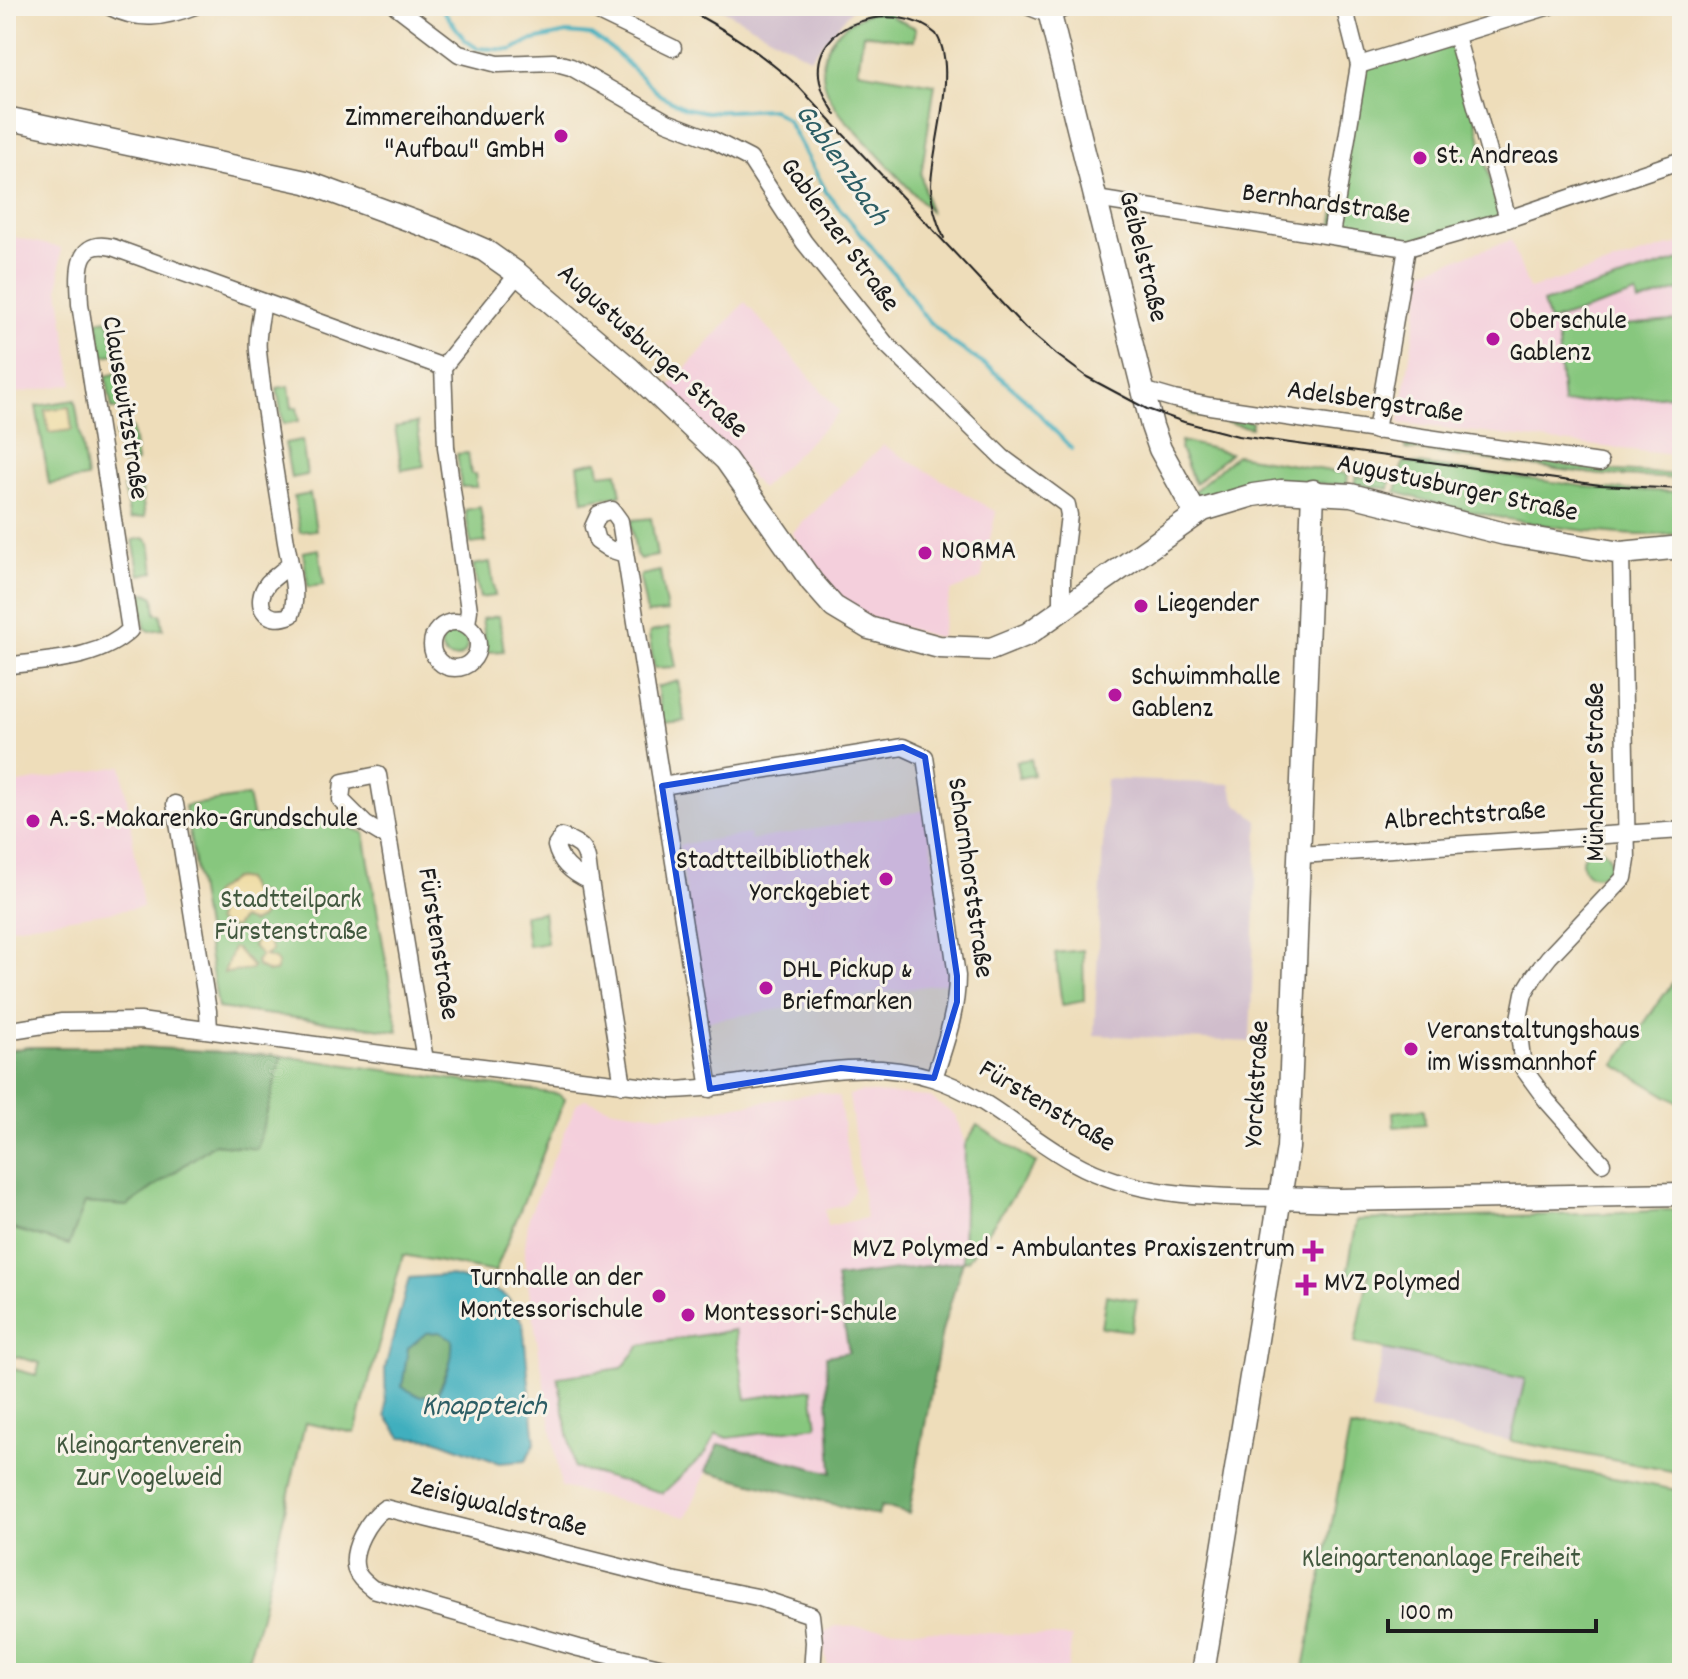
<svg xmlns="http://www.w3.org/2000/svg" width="1688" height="1679" viewBox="0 0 1688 1679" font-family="Dekko,sans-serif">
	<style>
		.built { fill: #f4cfdc }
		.industrial { fill: #d0bdcc }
		.green { fill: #87c77e; stroke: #52724d; stroke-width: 2 }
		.forest { fill: #6dac6d; stroke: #446444; stroke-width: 2 }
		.sand { fill: #eeda9e; stroke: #857b5d; stroke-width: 2 }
		.water { fill: #41afbe; stroke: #2e666d; stroke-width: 2; fill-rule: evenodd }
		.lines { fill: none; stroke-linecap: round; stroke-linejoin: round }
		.stream { stroke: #41afbe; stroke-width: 4 }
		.street-casing { stroke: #666053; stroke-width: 19 }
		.secondary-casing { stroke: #666053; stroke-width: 25 }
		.street { stroke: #fff; stroke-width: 16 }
		.secondary { stroke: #fff; stroke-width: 22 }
		.tram { stroke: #1c1c1c; stroke-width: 2 }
		.marked { fill: #1d4ed8; fill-opacity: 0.2; stroke: #1d4ed8; stroke-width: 6; stroke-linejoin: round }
		.poi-dot { fill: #b5179e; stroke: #f7f3e8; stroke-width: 3 }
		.labels { text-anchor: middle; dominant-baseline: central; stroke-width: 6; stroke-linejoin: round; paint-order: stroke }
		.poi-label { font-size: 28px; fill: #1c1c1c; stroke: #f7f3e8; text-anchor: start }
		.street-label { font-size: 28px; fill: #1c1c1c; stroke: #f7f3e8 }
		.park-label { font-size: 28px; fill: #41583e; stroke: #f7f3e8 }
		.water-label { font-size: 30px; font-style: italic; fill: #2d5e65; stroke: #f7f3e8 }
	</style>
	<rect width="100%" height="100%" fill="#f7f3e8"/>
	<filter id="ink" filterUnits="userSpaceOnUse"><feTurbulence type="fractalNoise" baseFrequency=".0125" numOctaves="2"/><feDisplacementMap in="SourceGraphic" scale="16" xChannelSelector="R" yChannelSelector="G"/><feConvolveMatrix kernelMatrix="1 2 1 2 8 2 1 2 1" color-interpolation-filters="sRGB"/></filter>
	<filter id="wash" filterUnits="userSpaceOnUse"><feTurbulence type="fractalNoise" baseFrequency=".006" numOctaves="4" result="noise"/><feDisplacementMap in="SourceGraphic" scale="32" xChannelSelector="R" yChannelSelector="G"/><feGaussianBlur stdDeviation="1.8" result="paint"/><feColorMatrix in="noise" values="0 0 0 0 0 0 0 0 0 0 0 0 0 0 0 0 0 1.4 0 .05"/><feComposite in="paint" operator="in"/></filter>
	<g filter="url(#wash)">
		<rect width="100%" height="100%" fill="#eeddba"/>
		<g class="built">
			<polygon points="6,235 61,248 59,289 73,384 6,395"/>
			<polygon points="1511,240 1529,289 1682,242 1682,456 1399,423 1424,270"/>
			<polygon points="745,302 840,412 761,489 726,448 664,392"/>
			<polygon points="883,445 996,512 981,579 951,591 940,638 867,617 845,601 824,581 792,533"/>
			<polygon points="122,766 143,907 6,928 6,785"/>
			<polygon points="927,810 951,982 706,1021 679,845 749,834 750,840"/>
			<polygon points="821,1092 839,1097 854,1190 845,1205 825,1210 827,1226 866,1218 849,1095 861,1092 930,1097 956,1116 965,1145 963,1261 836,1278 849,1352 826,1357 833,1473 720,1444 686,1517 561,1487 525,1266 525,1246 529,1216 577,1103 585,1099 613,1109 660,1115 696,1113"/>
			<polygon points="835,1626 1072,1637 1067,1673 829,1673 821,1634"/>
		</g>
		<g class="industrial">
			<polygon points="716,6 855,6 810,58"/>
			<polygon points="1106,779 1230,784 1236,803 1258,820 1250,1042 1094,1035"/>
			<polygon points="1384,1348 1526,1379 1511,1441 1371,1412"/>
		</g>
		<g class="green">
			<path d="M872,12h18l2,5 24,11 -2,13 -51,-7 -5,37 77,13 -14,91 8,35 -87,-94c-34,-43 -22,-86 30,-104z"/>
			<polygon points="1456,36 1500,221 1407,248 1331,235 1359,65"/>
			<polygon points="1682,259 1682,289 1638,303 1636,294 1549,322 1543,303"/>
			<polygon points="106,319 110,324 113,341 118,341 120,353 103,356 97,321"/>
			<polygon points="1682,320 1682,394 1563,404 1557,331"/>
			<polygon points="123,372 128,408 112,409 106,376"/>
			<polygon points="289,386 292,408 297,407 299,421 283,424 277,388"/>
			<polygon points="75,400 87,478 49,484 36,406"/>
			<polygon points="1193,412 1252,422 1251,428 1191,414"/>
			<polygon points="417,423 424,466 402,470 395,427"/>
			<polygon points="132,428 137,462 122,465 115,433"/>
			<polygon points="302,440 307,475 291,478 285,443"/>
			<polygon points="1181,441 1230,453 1195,484 1180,449"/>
			<polygon points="1406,444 1601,470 1682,475 1682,479 1601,475 1405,449"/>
			<polygon points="468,453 471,474 475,474 477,487 461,487 457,454"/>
			<polygon points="1236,455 1348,474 1347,485 1283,482 1205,498 1193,492"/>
			<polygon points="598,461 600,474 617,472 621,495 583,501 578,465"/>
			<path d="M1403,462l201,27 78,3v41c-38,5 -73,0 -111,-4 -59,-8 -117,-19 -175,-37z"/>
			<polygon points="1356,476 1390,481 1389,489 1354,484"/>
			<polygon points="140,482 145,517 130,519 123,487"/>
			<polygon points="310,494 316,530 300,532 294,497"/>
			<polygon points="480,507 486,542 471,544 465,510"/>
			<polygon points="651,518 657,556 640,559 636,554 631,524 633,520"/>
			<polygon points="144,538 150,543 154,572 140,575 133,540"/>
			<polygon points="319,549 324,585 308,587 303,552"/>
			<polygon points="490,562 495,596 480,598 473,565"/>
			<polygon points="660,571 667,612 647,614 640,578 641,575"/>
			<polygon points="146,593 154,597 156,614 161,614 163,629 150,631 145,628 140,594"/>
			<polygon points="499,616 504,651 487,652 482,619"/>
			<polygon points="669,628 676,667 654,668 649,635 650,632"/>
			<circle cx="454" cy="645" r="13"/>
			<polygon points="678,681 685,721 663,723 657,687"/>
			<polygon points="1031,759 1034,775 1019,778 1016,761"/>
			<polygon points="248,796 256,832 335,821 364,833 398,1031 218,1008 185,806"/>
			<circle cx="1596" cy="862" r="14"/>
			<polygon points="543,912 547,943 528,946 524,915"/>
			<polygon points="1083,950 1084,1001 1062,1005 1055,953"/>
			<polygon points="1682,969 1682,1105 1615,1065"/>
			<polygon points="282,1056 558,1094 565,1099 495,1272 403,1255 355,1433 305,1423 261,1615 244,1673 6,1673 6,1367 36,1375 40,1363 6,1354 6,1227 69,1244 85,1203 127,1206 214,1144 257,1148"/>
			<polygon points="1424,1109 1425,1124 1394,1127 1393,1112"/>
			<polygon points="977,1125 1036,1163 968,1260 963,1261 965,1145"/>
			<polygon points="1682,1209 1682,1473 1511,1441 1525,1379 1355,1343 1369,1274 1347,1274 1357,1220 1620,1213"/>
			<polygon points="1106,1295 1137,1300 1131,1331 1101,1327"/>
			<polygon points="735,1330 746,1399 812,1389 817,1426 728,1438 716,1434 706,1453 663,1493 574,1468 558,1377 622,1368 641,1345"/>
			<polygon points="1350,1428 1682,1491 1682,1673 1303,1673"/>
		</g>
		<g class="forest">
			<polygon points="28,1047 142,1047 282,1056 257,1149 214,1144 127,1206 85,1203 69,1245 6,1227 6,1051"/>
			<polygon points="963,1261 942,1331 909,1514 881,1506 878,1516 706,1471 719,1444 832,1473 826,1356 849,1352 836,1278"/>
			<polygon points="441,1332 452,1339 453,1356 437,1395 419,1396 402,1388 408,1348 426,1333"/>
		</g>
		<g class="sand">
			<polygon points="69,407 72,430 49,433 45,410"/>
			<polygon points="233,878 245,880 250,890 263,895 266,911 260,919 252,923 241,919 234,928 221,925 216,921 218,911 211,910 212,894"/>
			<polygon points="266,935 272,951 265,956 275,959 278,964 275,972 268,972 257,966 256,961 261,956 253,946 257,939"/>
			<polygon points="233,948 236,948 253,967 251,970 224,973"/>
		</g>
		<path class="water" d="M448,1275l38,10 21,12 16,26 12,120 -10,18 -26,2 -64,-24 -34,-2 -15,-21 -1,-48 24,-90zM441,1332l11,7c2,22 -6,37 -15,56l-18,1 -17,-9 6,-39 18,-15z"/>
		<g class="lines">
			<polyline class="stream" points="440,6 465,40 477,48 512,50 529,41 567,33 591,35 613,50 660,95 685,108 707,112 772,109 787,120 827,193 904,286 922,314 950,341 991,369 1025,399 1072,449"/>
		</g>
	</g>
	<g filter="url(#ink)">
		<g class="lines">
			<g class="street-casing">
				<g id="street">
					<path d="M108,6c31,16 56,12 87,0"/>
					<polyline points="396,6 459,54 498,64 553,62 571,67 667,122 711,139 750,159 804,242 885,343 1003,458 1067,505 1069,515 1062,573 1062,608"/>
					<polyline points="586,6 673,48"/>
					<polyline points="1027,6 1050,15"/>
					<polyline points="1680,6 1682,10"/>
					<polyline points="1050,15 1069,6"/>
					<polyline points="1456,36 1508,219"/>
					<polyline points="1359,65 1550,6"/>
					<polyline points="1096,199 1407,248 1508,219 1682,160"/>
					<polyline points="1331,235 1359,65 1344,6"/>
					<path d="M263,302c-2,15 -7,33 -5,49 6,62 18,124 27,185 3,23 15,58 6,79 -26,11 -39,-12 -23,-32 6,-6 15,-12 21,-18"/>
					<polyline points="1143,390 1174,399 1210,406 1600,463"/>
					<polyline points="1376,431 1407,248"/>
					<polyline points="625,554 609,549 597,541 593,527 599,514 612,510 620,521 710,1089"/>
					<circle cx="455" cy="645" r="23"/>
					<polyline points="467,624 469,610 446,447 443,367 518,274"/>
					<path d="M6,666c42,-6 93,-6 124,-36l-50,-326c-1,-26 -7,-66 32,-57l331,120"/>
					<path d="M662,786l241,-39 22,10 32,219c0,36 -12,68 -23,102"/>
					<polyline points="175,804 208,1011 209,1030"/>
					<polyline points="388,838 365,824 341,800 343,782 378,775 425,1060"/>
					<polyline points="1300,855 1682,830"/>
					<path d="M590,881c-16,-7 -30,-17 -34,-35l6,-9c28,9 24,18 28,44l33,204"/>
					<path d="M6,1031l56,-9 78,-1 285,39 247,30c86,-2 174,-38 260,-12 53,16 93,58 141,84 64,36 137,35 208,36"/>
					<polyline points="1602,1163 1547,1101 1523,1068 1518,1024 1524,993 1535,975 1549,957 1624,878 1627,860 1621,553"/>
					<path d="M685,1673l-106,-25 -206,-59c-7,-6 -14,-10 -17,-19 -6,-20 12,-51 29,-62l287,72 85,17 54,18 3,27 -2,31"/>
				</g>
			</g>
			<g class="secondary-casing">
				<g id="secondary">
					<polyline points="1050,15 1152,426 1160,449 1196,514"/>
					<polyline points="6,118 306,182 445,233 484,250 518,274 630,369 726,460 812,582 834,607 869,628 939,647 991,649 1028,634 1203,510 1253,495 1281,491 1351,495 1505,534 1621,553 1682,547"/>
					<polyline points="1281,1198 1339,1200 1682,1194"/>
					<polyline points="1203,1673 1288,1148 1313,491"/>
				</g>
			</g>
			<use href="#street" class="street"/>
			<use href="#secondary" class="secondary"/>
			<g class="tram">
				<path d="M681,6c46,24 79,46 118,81l226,241 31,26 31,23 60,32 37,13 54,14 362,49 82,4"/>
				<path d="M836,115c-7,-11 -13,-20 -16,-33 -13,-63 80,-82 116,-48 23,35 -4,110 -5,151 0,18 5,36 13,53"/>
			</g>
		</g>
	</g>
	<path class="marked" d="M903,747l22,10 32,219v26l-23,76 -93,-10 -131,21 -48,-303z"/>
	<g class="poi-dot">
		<circle cx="561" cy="136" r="8"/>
		<circle cx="1420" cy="158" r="8"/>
		<circle cx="1493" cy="339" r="8"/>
		<circle cx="925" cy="553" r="8"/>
		<circle cx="1141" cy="606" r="8"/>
		<circle cx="1115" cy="695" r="8"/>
		<circle cx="33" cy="821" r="8"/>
		<circle cx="886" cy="879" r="8"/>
		<circle cx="766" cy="988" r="8"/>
		<circle cx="1411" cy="1049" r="8"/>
		<path d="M1309 1239h8v8h8v8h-8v8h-8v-8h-8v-8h8z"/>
		<path d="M1302 1273h8v8h8v8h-8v8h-8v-8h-8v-8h8z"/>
		<circle cx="659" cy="1296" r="8"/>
		<circle cx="688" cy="1315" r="8"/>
	</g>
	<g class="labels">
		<g class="poi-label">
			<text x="545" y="120" text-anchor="end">Zimmereihandwerk<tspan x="545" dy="32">"Aufbau" GmbH</tspan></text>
			<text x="1436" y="158">St. Andreas</text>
			<text x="1509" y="323">Oberschule<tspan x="1509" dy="32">Gablenz</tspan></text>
			<text x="941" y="553">NORMA</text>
			<text x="1157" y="606">Liegender</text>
			<text x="1131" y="679">Schwimmhalle<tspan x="1131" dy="32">Gablenz</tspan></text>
			<text x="49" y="821">A.-S.-Makarenko-Grundschule</text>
			<text x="870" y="863" text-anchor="end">Stadtteilbibliothek<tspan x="870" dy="32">Yorckgebiet</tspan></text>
			<text x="782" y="972">DHL Pickup &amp;<tspan x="782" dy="32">Briefmarken</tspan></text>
			<text x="1427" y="1033">Veranstaltungshaus<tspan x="1427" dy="32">im Wissmannhof</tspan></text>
			<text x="1295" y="1251" text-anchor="end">MVZ Polymed - Ambulantes Praxiszentrum</text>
			<text x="643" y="1280" text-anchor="end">Turnhalle an der<tspan x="643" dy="32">Montessorischule</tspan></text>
			<text x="1324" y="1285">MVZ Polymed</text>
			<text x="704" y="1315">Montessori-Schule</text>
		</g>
		<g class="street-label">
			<text transform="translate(1326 206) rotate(8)">Bernhardstraße</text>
			<text transform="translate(838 236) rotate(54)">Gablenzer Straße</text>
			<text transform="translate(1141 257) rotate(76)">Geibelstraße</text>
			<text transform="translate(651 353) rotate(42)">Augustusburger Straße</text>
			<text transform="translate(1375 404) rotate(8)">Adelsbergstraße</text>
			<text transform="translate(123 408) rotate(81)">Clausewitzstraße</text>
			<text transform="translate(1457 490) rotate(12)">Augustusburger Straße</text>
			<text transform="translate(1598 772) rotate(-90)">Münchner Straße</text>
			<text transform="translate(1465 818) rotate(-4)">Albrechtstraße</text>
			<text transform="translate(968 878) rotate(82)">Scharnhorststraße</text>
			<text transform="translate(436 944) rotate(81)">Fürstenstraße</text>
			<text transform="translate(1259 1084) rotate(-87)">Yorckstraße</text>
			<text transform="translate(1046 1108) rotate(31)">Fürstenstraße</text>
			<text transform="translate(498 1509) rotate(14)">Zeisigwaldstraße</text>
		</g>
		<g class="park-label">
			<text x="291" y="902">Stadtteilpark<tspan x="291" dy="32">Fürstenstraße</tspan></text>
			<text x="149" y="1448">Kleingartenverein<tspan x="149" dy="32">Zur Vogelweid</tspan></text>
			<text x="1441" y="1561">Kleingartenanlage Freiheit</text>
		</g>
		<g class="water-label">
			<text transform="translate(840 166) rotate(55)">Gablenzbach</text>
			<text x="484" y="1408">Knappteich</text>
		</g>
	</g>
	<rect width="1688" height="1679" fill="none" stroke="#f7f3e8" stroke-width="32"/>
	<path d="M1388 1619v12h208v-12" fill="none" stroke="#1c1c1c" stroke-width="4"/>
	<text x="1400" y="1619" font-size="24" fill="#1c1c1c" stroke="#f7f3e8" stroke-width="6" paint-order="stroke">100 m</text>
</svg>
